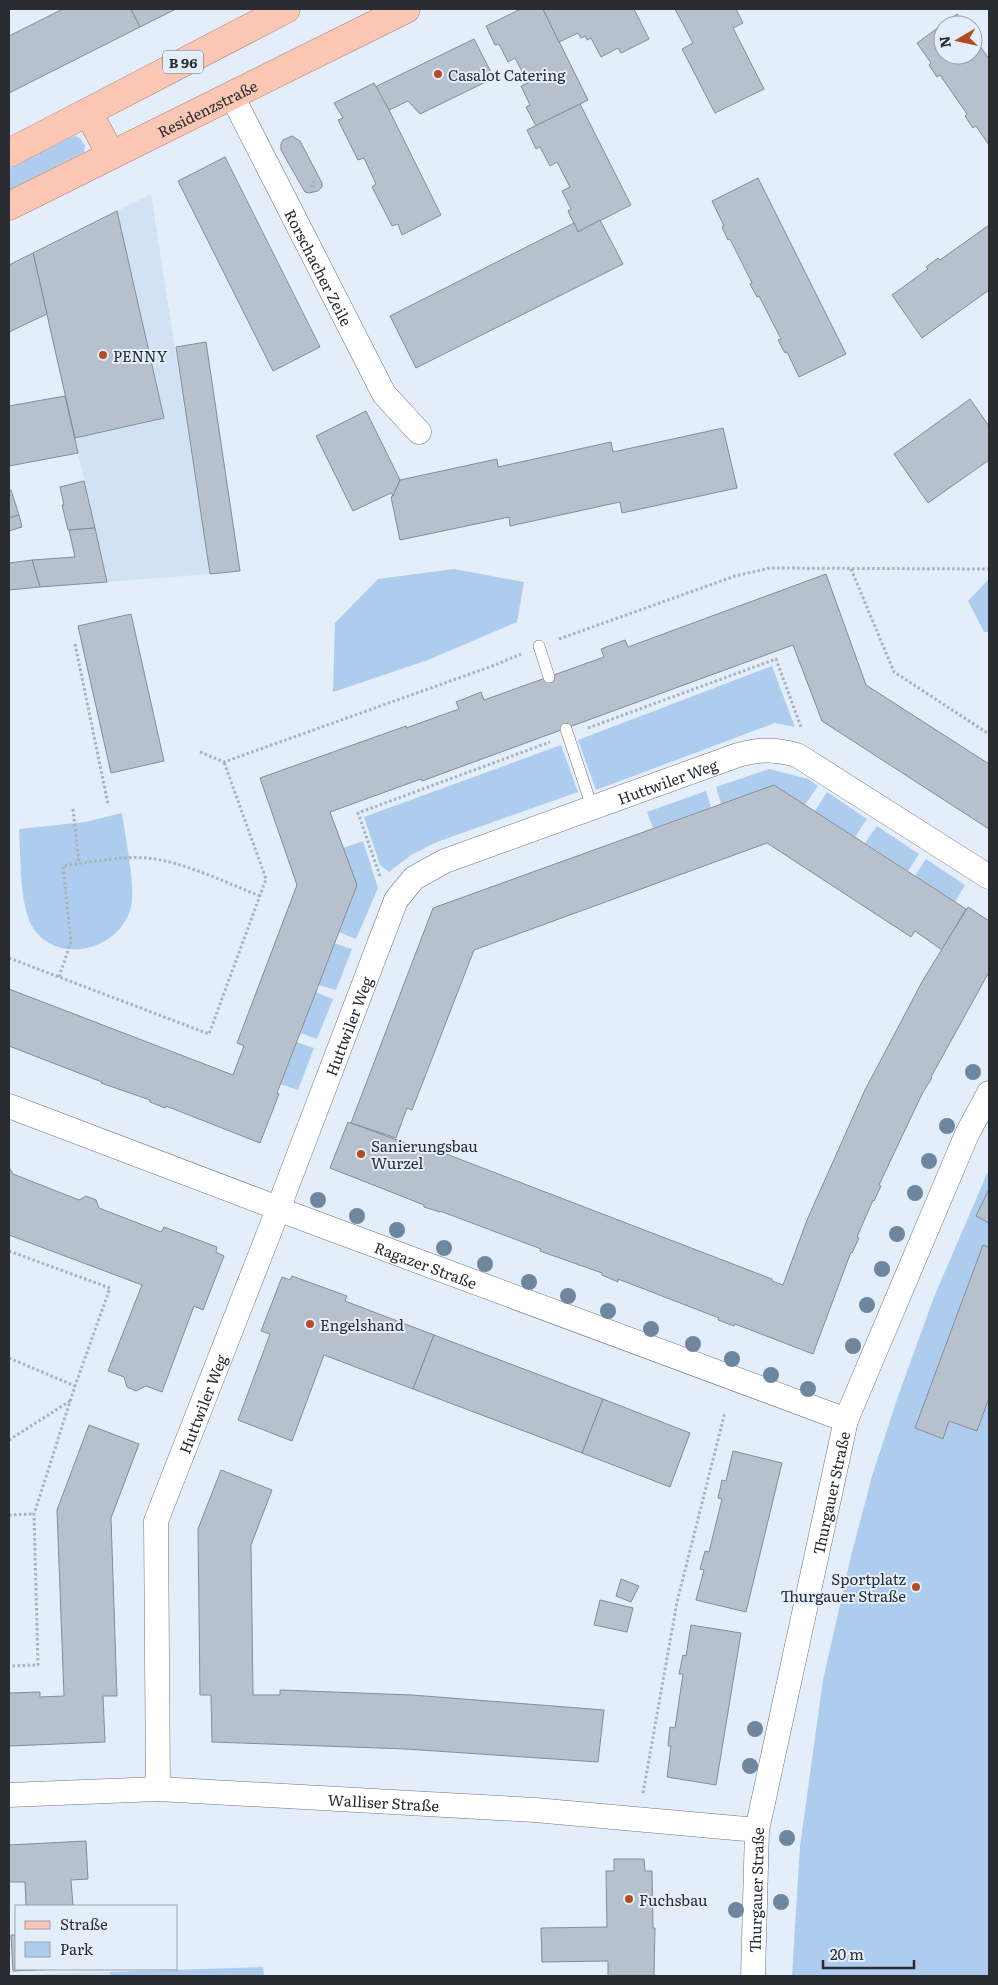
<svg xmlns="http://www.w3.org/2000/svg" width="998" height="1985" viewBox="0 0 998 1985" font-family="Literata,serif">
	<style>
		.built { fill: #d2e2f4 }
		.green { fill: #aecdee }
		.building { fill: #b6c1cd; stroke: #838d98 }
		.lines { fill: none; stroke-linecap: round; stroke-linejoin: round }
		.service-casing { stroke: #6c7681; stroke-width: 12 }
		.minor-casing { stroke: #6c7681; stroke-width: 25 }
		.primary-casing { stroke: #b07967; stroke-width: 29 }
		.path { stroke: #a9b2bc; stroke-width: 3; stroke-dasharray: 2.5 2.5; stroke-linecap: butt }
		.service { stroke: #fff; stroke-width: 11 }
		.minor { stroke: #fff; stroke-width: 24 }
		.primary { stroke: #fbc7b5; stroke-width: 28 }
		.tree { fill: #6e879f }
		.poi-dot { fill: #b34c24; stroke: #e3eefa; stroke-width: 2 }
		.labels { text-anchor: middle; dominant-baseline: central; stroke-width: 4; stroke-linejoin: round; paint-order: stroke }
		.shield { fill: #e3eefa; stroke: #61676d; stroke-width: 1 }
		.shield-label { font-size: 14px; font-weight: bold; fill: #292d31 }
		.poi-label { font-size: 15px; fill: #292d31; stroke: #e3eefa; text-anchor: start }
		.street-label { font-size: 15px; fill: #292d31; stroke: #e3eefa }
	</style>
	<rect width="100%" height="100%" fill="#e3eefa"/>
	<g class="built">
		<polygon points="151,194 210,574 107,582 33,253"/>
		<polygon points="110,1972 110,1976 9,1976 9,1975"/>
	</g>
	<g class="green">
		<polygon points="74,136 80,138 85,146 84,152 9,190 9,169"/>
		<polygon points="454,569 524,582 517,622 428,660 333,692 335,623 378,579"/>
		<polygon points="989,579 989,632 984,632 968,601"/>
		<polygon points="772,666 795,727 775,723 596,790 578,740"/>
		<polygon points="561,745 578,792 437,842 411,855 389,872 380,865 364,817"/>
		<polygon points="769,769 808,779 818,786 805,805 774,785 721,804 716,787"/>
		<polygon points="706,791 711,807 653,828 647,812"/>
		<polygon points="827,792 867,819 855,837 815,811"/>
		<path d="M122,813c3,22 14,75 9,94 -10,43 -75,60 -99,19 -13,-23 -11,-70 -13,-97l66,-7z"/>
		<polygon points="877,826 919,854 908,871 865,843"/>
		<polygon points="363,841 378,888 356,939 339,932 343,848"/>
		<polygon points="926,859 965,885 955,902 915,876"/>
		<polygon points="334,943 352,949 336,990 318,985"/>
		<polygon points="315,992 333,999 317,1039 300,1033"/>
		<polygon points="296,1042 314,1048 298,1090 280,1084"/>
		<polygon points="989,1169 989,1976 792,1976 800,1846 823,1680 851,1556 872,1476 897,1399 934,1297"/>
		<polygon points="263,1967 264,1976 110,1976 110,1972"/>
	</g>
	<g class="building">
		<polygon points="63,9 131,9 140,27 9,93 9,36"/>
		<polygon points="131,9 176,9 140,27"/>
		<polygon points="521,9 543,9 588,100 536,126 526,107 530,105 521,86 528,83 515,58 508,62 499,44 495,45 486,26"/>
		<polygon points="543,9 634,9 649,39 621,53 618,48 601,57 591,38 587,40 585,36 581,38 578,33 559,42"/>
		<polygon points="675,9 736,9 743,23 733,28 764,89 715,113 682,49 693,43"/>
		<polygon points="957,14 965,25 943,25 943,55 973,55 973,36 989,59 989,145 976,126 973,128 965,116 967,114 940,75 937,77 929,65 931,63 917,43"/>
		<polygon points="474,39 494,78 420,114 408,101 389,110 375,87"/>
		<polygon points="374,83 389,110 441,215 402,235 398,224 392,226 372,187 376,184 364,158 358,160 338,120 343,118 334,103"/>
		<polygon points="580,104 631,205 578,232 568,211 571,209 562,191 570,187 557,162 550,166 540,147 536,149 527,130"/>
		<polygon points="292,136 300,141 322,183 322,187 318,191 309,193 305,192 281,150 281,144 283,140"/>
		<polygon points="225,157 320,347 273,371 178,181"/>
		<polygon points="758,178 846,354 799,377 787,352 785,353 778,340 781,339 759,296 757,297 750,284 752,283 730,239 728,240 722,227 724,226 712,201"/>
		<polygon points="117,211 164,418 75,438 33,253"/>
		<polygon points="600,220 623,264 416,368 390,316 574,223 578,232"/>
		<polygon points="989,225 989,290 922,338 892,295 928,269 926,267 938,258 940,260"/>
		<polygon points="33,253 47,314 9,332 9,265"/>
		<polygon points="206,342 240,571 210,574 176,347"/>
		<polygon points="65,396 78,453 9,466 9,406"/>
		<polygon points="970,399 989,426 989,460 928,503 894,454"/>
		<polygon points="366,411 400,480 393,496 391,493 353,511 316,436"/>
		<polygon points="723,428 737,488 622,513 620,502 510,526 509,517 400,540 391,497 393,496 400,480 497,459 498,467 611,442 613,452"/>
		<polygon points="84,481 95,528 68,530 62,505 64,505 60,487"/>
		<polygon points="11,490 19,515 9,518 9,491"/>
		<polygon points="19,515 22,527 9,531 9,518"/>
		<polygon points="95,528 107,582 40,587 32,560 75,557 69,530"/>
		<polygon points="32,560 40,587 9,590 9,563"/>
		<polygon points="826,574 866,685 989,764 989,829 822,721 793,645 422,781 421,779 330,812 357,885 277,1093 279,1094 260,1143 166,1106 165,1108 150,1102 150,1100 101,1083 102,1082 9,1046 9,989 233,1075 244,1046 237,1043 297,885 260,778 406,726 406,728 459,709 456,702 481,692 484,700 604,657 601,649 625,640 628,647"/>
		<polygon points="131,614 164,761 111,773 78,626"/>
		<polygon points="774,785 966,909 942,950 915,931 911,937 767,843 474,950 412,1110 407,1108 396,1138 351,1123 433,908"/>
		<polygon points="968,907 989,921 989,972 931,1077 932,1078 923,1092 879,1185 881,1186 874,1201 873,1200 857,1237 859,1238 852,1253 851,1252 813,1354 735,1324 734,1326 718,1320 719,1318 618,1279 618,1282 602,1275 602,1273 540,1251 541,1249 440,1211 440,1212 424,1207 424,1205 330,1168 348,1122 427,1151 428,1147 772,1279 772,1281 783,1285 807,1220 865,1090 923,980"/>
		<polygon points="9,1167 13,1174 79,1200 86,1196 96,1200 99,1208 161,1232 164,1227 217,1247 216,1252 224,1256 203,1310 194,1306 162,1392 146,1386 136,1391 127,1387 124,1377 108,1371 142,1285 9,1235"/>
		<polygon points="989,1189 989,1223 976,1216"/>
		<polygon points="983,1245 989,1247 989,1398 977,1431 949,1421 943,1439 915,1428"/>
		<polygon points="292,1276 347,1296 345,1301 434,1335 413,1389 324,1355 292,1441 238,1420 270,1334 261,1331 282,1277 290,1280"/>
		<polygon points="434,1335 603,1399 582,1453 413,1389"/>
		<polygon points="603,1399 690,1433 670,1487 582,1453"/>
		<polygon points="89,1425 139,1444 111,1518 117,1696 103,1696 105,1742 9,1746 9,1693 40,1692 40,1697 64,1696 57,1510"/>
		<polygon points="733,1451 782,1463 746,1612 696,1600 704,1570 700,1569 705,1551 709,1552 722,1499 718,1498 722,1480 726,1481"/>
		<polygon points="221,1470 272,1490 251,1545 253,1695 280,1695 280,1690 412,1695 604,1710 598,1762 406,1749 212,1742 211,1695 200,1695 198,1529"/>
		<polygon points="621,1579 639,1586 631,1602 616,1596"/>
		<polygon points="600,1600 633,1608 627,1632 594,1625"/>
		<polygon points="691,1625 741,1633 716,1785 667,1777 671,1746 668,1746 670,1727 675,1728 683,1674 679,1674 683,1655 686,1656"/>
		<polygon points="86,1841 88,1879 71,1880 73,1906 26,1906 25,1882 9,1882 9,1845"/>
		<polygon points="614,1859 644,1859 645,1871 652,1871 653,1928 655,1928 654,1976 608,1976 608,1961 542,1962 541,1928 607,1927 606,1871 614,1871"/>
		<polygon points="11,1935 16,1935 16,1969 60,1969 13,1971"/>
	</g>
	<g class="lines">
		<g class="service-casing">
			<g id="service">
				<polyline points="539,646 549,677"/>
				<polyline points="566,729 592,807"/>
			</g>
		</g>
		<g class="minor-casing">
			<g id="minor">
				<path id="s1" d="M232,96l152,298 35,38"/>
				<path id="s2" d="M9,1106l253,96 29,12 555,206"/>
				<path id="s3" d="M158,1789l-2,-268 111,-283 129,-338 18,-22 31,-17 293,-106c23,-6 36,-6 59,0l192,122"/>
				<path id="s4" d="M9,1795l149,-6 377,21 222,20"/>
				<path id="s5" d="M753,1976l4,-146 89,-410 121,-286 22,-41"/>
			</g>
		</g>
		<g class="primary-casing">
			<g id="primary">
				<polyline points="88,112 111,155"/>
				<polyline points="9,153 286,9"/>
				<path id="s6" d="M9,206l397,-197"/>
			</g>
		</g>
		<g class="path">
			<polyline points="310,185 314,188 313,178"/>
			<polyline points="851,569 894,672 989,734"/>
			<polyline points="559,639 735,576 770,568 989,569"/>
			<polyline points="75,644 108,804"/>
			<polyline points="588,728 776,659 801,727"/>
			<polyline points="200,752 224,762 495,665 521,654"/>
			<polyline points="73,809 79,863"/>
			<polyline points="380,876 358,813 550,742"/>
			<polyline points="9,958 209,1034 266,879 224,762"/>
			<path d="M59,977l12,-35 -8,-76c28,-4 56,-10 84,-8 35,3 80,25 113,38"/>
			<polyline points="9,1251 110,1288 75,1386 34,1514 38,1665 9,1666"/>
			<polyline points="9,1358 75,1386"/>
			<polyline points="9,1440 70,1401"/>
			<polyline points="9,1515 34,1514"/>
			<polyline points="643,1793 677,1602 725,1412"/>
		</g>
		<use href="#service" class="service"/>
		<use href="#minor" class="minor"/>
		<use href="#primary" class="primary"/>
	</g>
	<g class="tree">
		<circle cx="973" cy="1072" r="8"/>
		<circle cx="947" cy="1126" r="8"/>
		<circle cx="929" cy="1161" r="8"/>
		<circle cx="915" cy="1193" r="8"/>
		<circle cx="318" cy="1200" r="8"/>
		<circle cx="357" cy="1216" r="8"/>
		<circle cx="397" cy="1230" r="8"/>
		<circle cx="897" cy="1234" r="8"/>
		<circle cx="444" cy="1248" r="8"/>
		<circle cx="485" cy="1264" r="8"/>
		<circle cx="882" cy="1269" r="8"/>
		<circle cx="529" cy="1282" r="8"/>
		<circle cx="568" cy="1296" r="8"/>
		<circle cx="867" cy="1305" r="8"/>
		<circle cx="608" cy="1311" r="8"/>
		<circle cx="651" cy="1329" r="8"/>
		<circle cx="693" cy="1344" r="8"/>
		<circle cx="853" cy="1346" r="8"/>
		<circle cx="732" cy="1359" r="8"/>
		<circle cx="771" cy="1375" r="8"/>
		<circle cx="808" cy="1389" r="8"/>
		<circle cx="755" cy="1729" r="8"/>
		<circle cx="750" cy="1766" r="8"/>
		<circle cx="787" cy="1838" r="8"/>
		<circle cx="781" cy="1902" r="8"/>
		<circle cx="736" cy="1910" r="8"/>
	</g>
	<g class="poi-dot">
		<circle cx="438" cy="74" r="5"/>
		<circle cx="103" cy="355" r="5"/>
		<circle cx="361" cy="1154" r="5"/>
		<circle cx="310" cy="1324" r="5"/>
		<circle cx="916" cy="1587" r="5"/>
		<circle cx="629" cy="1899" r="5"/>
	</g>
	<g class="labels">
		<rect class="shield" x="163" y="50.5" width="40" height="23" rx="4"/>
		<g class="shield-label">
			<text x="183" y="62">B 96</text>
		</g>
		<g class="poi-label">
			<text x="448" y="74">Casalot Catering</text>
			<text x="113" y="355">PENNY</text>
			<text x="371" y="1145">Sanierungsbau<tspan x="371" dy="17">Wurzel</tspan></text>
			<text x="320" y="1324">Engelshand</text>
			<text x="906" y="1578" text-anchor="end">Sportplatz<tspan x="906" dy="17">Thurgauer Straße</tspan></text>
			<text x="639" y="1899">Fuchsbau</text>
		</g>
		<g class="street-label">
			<text stroke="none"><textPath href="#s6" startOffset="221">Residenzstraße</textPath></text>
			<text stroke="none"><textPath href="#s1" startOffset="192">Rorschacher Zeile</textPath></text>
			<text stroke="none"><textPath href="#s3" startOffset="1234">Huttwiler Weg</textPath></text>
			<text stroke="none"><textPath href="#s3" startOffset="799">Huttwiler Weg</textPath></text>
			<text stroke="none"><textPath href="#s2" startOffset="446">Ragazer Straße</textPath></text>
			<text stroke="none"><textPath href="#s3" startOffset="394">Huttwiler Weg</textPath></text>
			<text stroke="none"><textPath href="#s5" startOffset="491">Thurgauer Straße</textPath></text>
			<text stroke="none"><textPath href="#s4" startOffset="375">Walliser Straße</textPath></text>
			<text stroke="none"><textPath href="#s5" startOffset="86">Thurgauer Straße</textPath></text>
		</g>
	</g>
	<rect width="998" height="1985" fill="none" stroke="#292d31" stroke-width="20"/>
	<rect x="15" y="1905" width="162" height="65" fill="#e3eefa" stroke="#99a1aa"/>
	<rect x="25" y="1921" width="25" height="8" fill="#fbc7b5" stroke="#99a1aa"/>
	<text x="60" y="1930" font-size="15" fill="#292d31">Straße</text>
	<rect x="25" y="1942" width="25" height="15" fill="#aecdee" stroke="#99a1aa"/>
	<text x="60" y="1955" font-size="15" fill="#292d31">Park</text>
	<g transform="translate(958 40) rotate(261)"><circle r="24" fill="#e3eefa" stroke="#99a1aa"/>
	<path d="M0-4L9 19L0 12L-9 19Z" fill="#b34c24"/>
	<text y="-8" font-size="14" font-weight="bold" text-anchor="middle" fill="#292d31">N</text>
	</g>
	<path d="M823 1960v8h91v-8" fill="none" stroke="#292d31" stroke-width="2.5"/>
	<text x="830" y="1960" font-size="15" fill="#292d31" stroke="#e3eefa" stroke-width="4" paint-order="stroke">20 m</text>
</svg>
